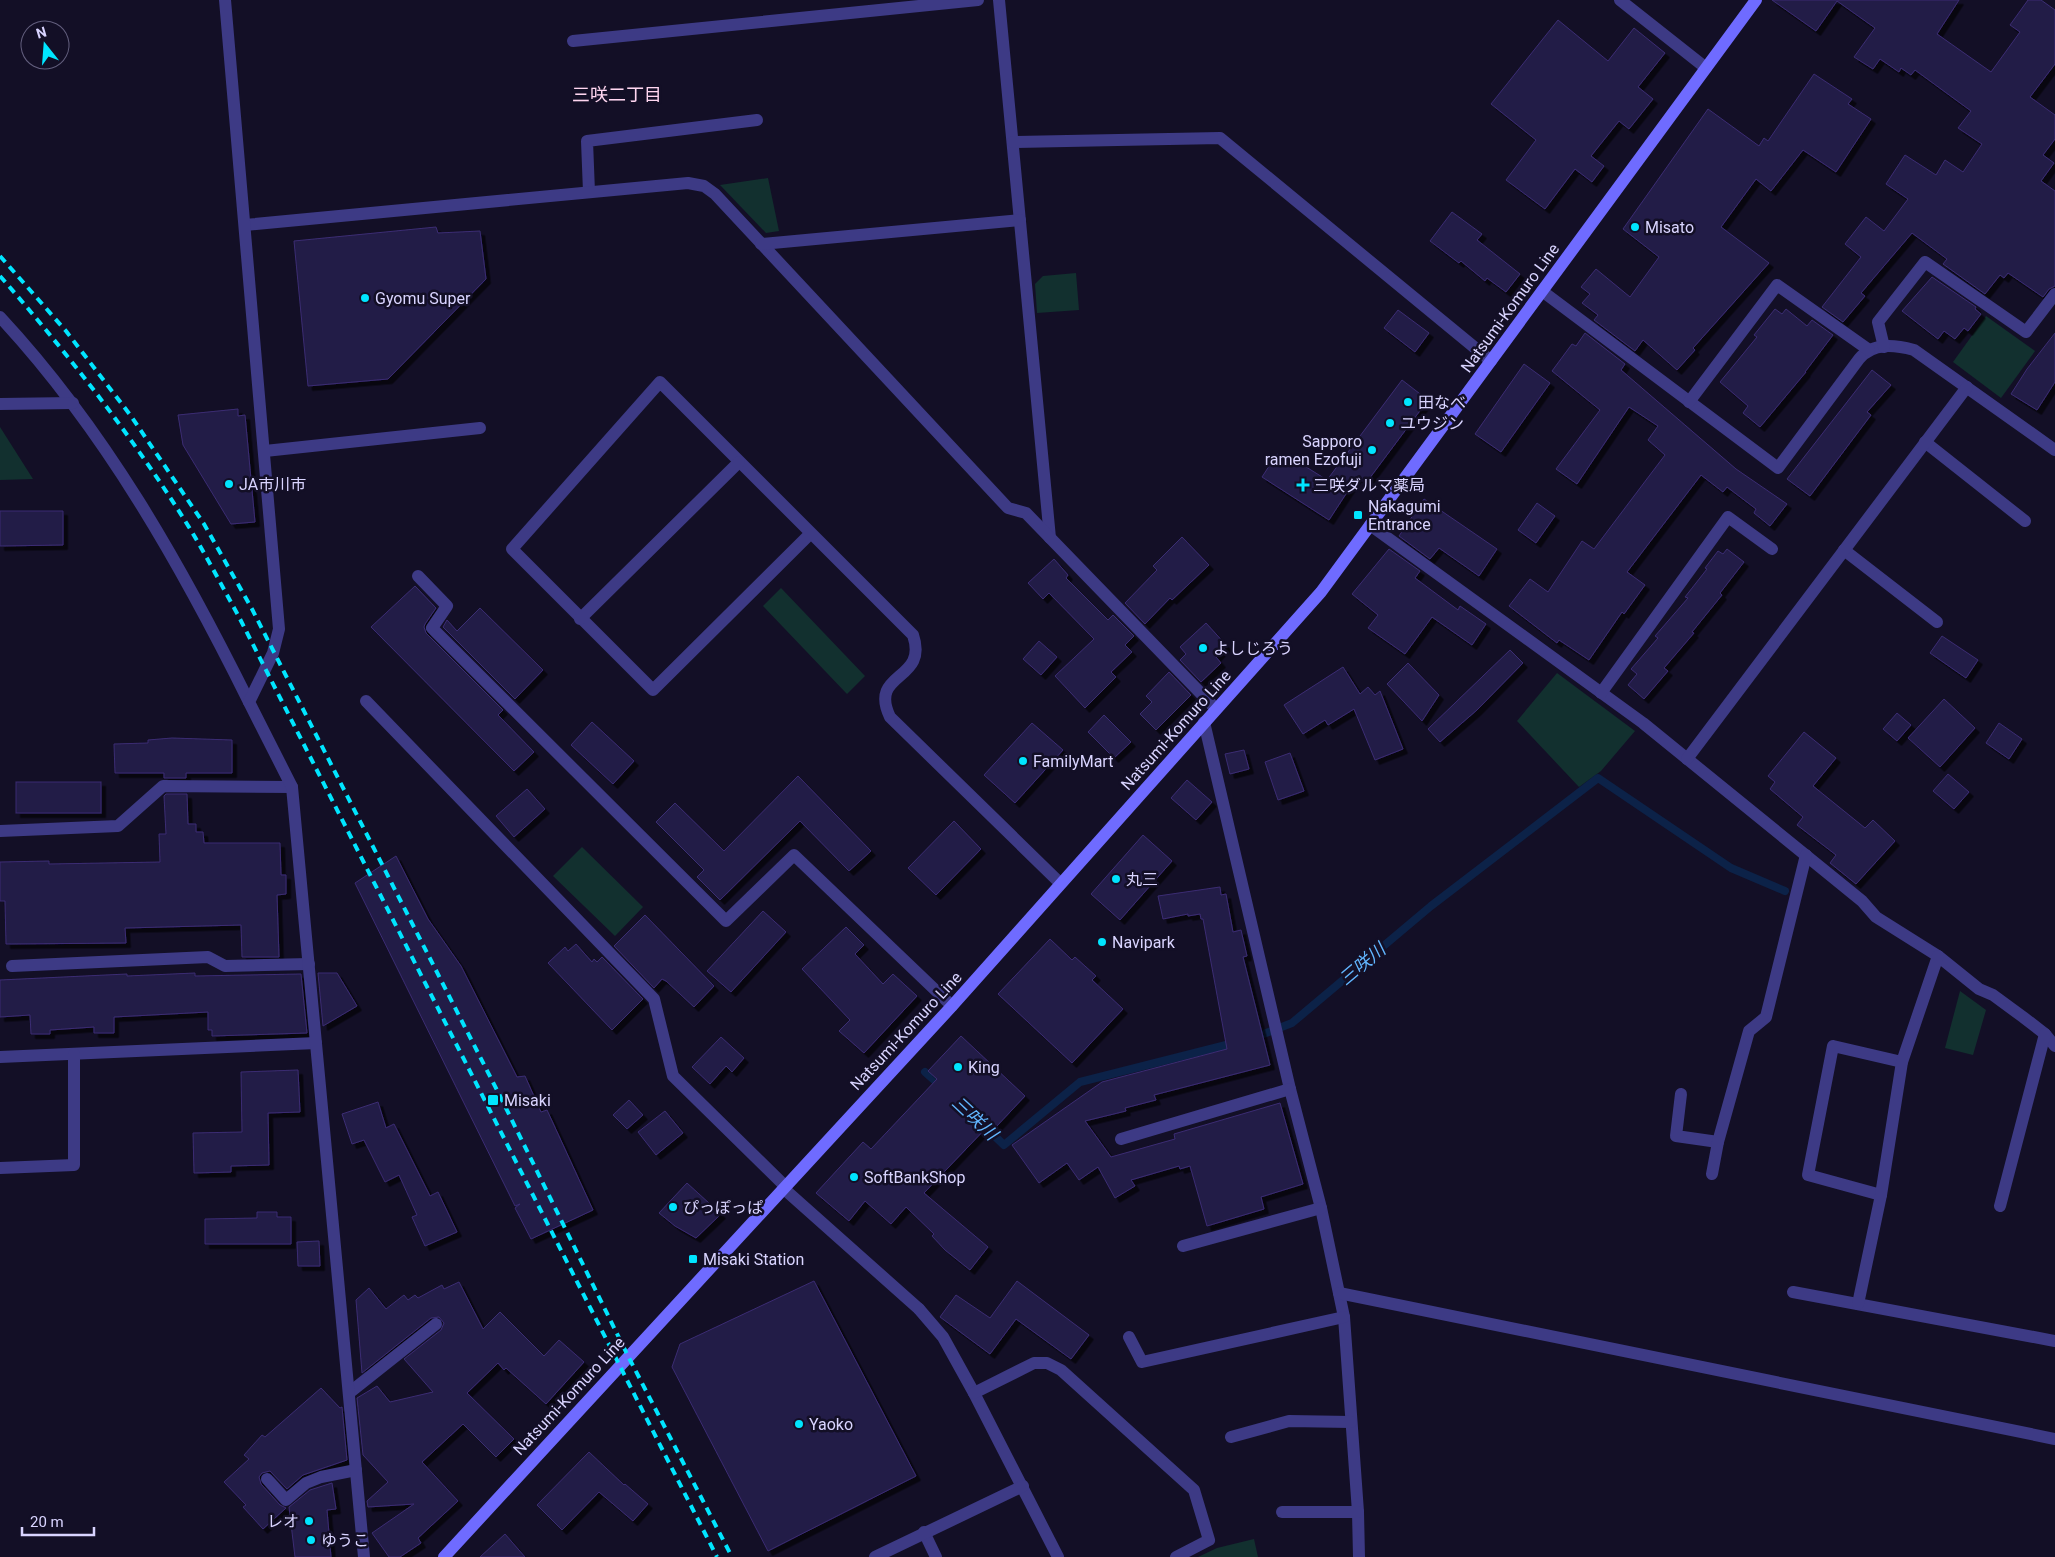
<svg xmlns="http://www.w3.org/2000/svg" width="2055" height="1557" viewBox="0 0 2055 1557" font-family="Roboto,'Noto Sans JP',sans-serif">
	<style>
		.green { fill: #12302f }
		.lines { fill: none; stroke-linecap: round; stroke-linejoin: round }
		.stream { stroke: #0c2248; stroke-width: 8 }
		.building { fill: #241b47; stroke: #3b2d73; filter: url(#shadow) }
		.minor { stroke: #3d3a85; stroke-width: 12 }
		.tertiary { stroke: #3d3a85; stroke-width: 12 }
		.secondary { stroke: #6f6bff; stroke-width: 12 }
		.rail { stroke: #00e5ff; stroke-width: 4; stroke-dasharray: 8 6; stroke-linecap: butt }
		.poi-dot { fill: #00e5ff; stroke: #130f26; stroke-width: 2 }
		.labels { text-anchor: middle; dominant-baseline: central; stroke-width: 5; stroke-linejoin: round; paint-order: stroke }
		.poi-label { font-size: 16px; fill: #d9d4ff; stroke: #130f26; text-anchor: start }
		.street-label { font-size: 16px; fill: #d9d4ff; stroke: #130f26 }
		.neighbourhood-label { font-size: 18px; fill: #ffd6f0; stroke: #130f26 }
		.water-label { font-size: 18px; font-style: italic; fill: #62b6ff; stroke: #130f26 }
	</style>
	<defs>
		<filter id="shadow"><feDropShadow dx="4.5" dy="4.5" stdDeviation="0" flood-color="#0009"/></filter>
	</defs>
	<rect width="100%" height="100%" fill="#130f26"/>
	<g class="green">
		<polygon points="768,178 779,231 766,233 720,185"/>
		<polygon points="1076,273 1079,310 1037,313 1035,284 1043,276"/>
		<polygon points="1986,316 2035,351 2001,398 1953,362"/>
		<polygon points="0,427 33,479 0,480"/>
		<polygon points="781,588 865,676 847,694 763,606"/>
		<polygon points="1557,673 1635,731 1601,771 1579,787 1517,721"/>
		<polygon points="582,847 643,907 615,936 553,876"/>
		<polygon points="1960,991 1986,1010 1973,1055 1945,1048"/>
		<polygon points="1254,1539 1258,1557 1198,1557 1217,1548"/>
	</g>
	<g class="lines">
		<g class="stream">
			<polyline points="1253,1038 1292,1023 1431,906 1598,778 1731,868 1785,891"/>
			<polyline points="925,1072 942,1087"/>
			<polyline points="980,1122 1004,1145 1080,1082 1234,1043"/>
		</g>
	</g>
	<g class="building">
		<polygon points="1772,0 1959,0 1937,34 1991,72 2020,32 2010,25 2028,0 2041,0 2055,10 2055,64 2030,97 2055,115 2055,139 2043,155 2054,163 2041,181 2055,191 2055,286 2049,289 2043,297 2008,273 2004,278 2000,275 1985,294 1943,264 1947,259 1912,233 1861,293 1865,296 1843,322 1822,307 1861,257 1845,244 1866,217 1884,231 1908,199 1886,184 1905,155 1936,175 1945,160 1963,172 1982,144 1958,128 1971,111 1915,70 1911,75 1901,68 1899,72 1880,59 1873,69 1854,57 1875,28 1837,1 1816,31"/>
		<polygon points="1558,20 1608,61 1634,28 1665,53 1638,87 1653,99 1629,129 1619,121 1591,156 1604,166 1592,182 1575,169 1545,209 1506,180 1536,140 1491,104"/>
		<polygon points="1814,74 1852,99 1848,104 1871,119 1836,172 1803,150 1771,191 1756,179 1721,227 1769,263 1693,348 1695,350 1677,370 1643,340 1635,351 1594,320 1598,315 1582,303 1590,294 1581,287 1596,269 1630,297 1659,257 1623,229 1708,109 1759,146 1764,138 1768,141"/>
		<polygon points="1452,212 1482,234 1477,240 1520,274 1506,292 1487,278 1485,281 1461,261 1459,263 1430,241"/>
		<polygon points="436,227 438,233 480,231 486,279 388,379 308,386 294,241"/>
		<polygon points="1932,277 1976,307 1975,309 1981,314 1968,331 1964,328 1955,339 1944,331 1938,339 1902,311"/>
		<polygon points="1775,309 1782,314 1786,309 1807,326 1812,320 1833,335 1805,372 1806,372 1760,427 1743,413 1748,406 1720,382 1757,337 1754,335"/>
		<polygon points="1398,310 1429,333 1415,352 1384,328"/>
		<polygon points="1585,333 1625,364 1621,370 1736,469 1787,504 1770,526 1754,513 1756,509 1727,487 1723,492 1701,475 1627,572 1645,585 1624,614 1622,612 1589,660 1559,640 1557,643 1509,606 1530,579 1548,592 1582,541 1594,549 1665,455 1648,440 1658,426 1629,407 1577,484 1556,469 1600,410 1552,371 1572,344 1576,346"/>
		<polygon points="2055,333 2055,382 2037,410 2011,394 2027,369"/>
		<polygon points="1524,364 1550,383 1501,452 1475,434"/>
		<polygon points="1872,370 1891,385 1867,412 1871,415 1810,496 1787,479"/>
		<polygon points="1402,380 1428,400 1366,483 1357,477 1329,520 1262,477 1277,454 1284,459 1287,455 1327,480"/>
		<polygon points="238,409 238,416 245,415 255,522 231,524 183,445 178,415"/>
		<polygon points="1424,499 1497,549 1479,576 1439,548 1430,559 1399,536"/>
		<polygon points="1537,503 1555,516 1536,543 1518,530"/>
		<polygon points="0,511 63,511 63,545 0,546"/>
		<polygon points="1182,537 1209,565 1172,600 1170,598 1145,624 1125,603 1157,570 1153,566"/>
		<polygon points="1389,549 1420,571 1415,578 1458,610 1460,606 1486,624 1472,645 1432,617 1405,654 1368,628 1378,615 1352,594"/>
		<polygon points="1727,549 1744,562 1720,593 1722,595 1692,632 1694,633 1664,668 1668,671 1644,699 1628,685 1637,674 1631,669 1658,638 1655,636 1688,598 1685,597 1707,569 1705,568 1718,551 1723,554"/>
		<polygon points="1054,559 1068,575 1066,578 1108,620 1113,615 1134,636 1125,645 1132,652 1111,672 1116,677 1085,708 1055,676 1094,639 1049,593 1043,599 1028,583"/>
		<polygon points="415,586 436,608 425,624 424,627 426,633 503,710 498,715 534,752 514,771 371,627"/>
		<polygon points="480,608 543,670 515,699 443,627 447,620 457,631"/>
		<polygon points="1206,623 1227,646 1216,657 1221,663 1201,682 1180,660 1186,654 1180,647"/>
		<polygon points="1942,636 1978,660 1966,678 1930,653"/>
		<polygon points="1039,641 1057,657 1041,675 1023,659"/>
		<polygon points="1510,650 1523,663 1477,710 1440,742 1428,729"/>
		<polygon points="1408,663 1439,695 1422,721 1387,684"/>
		<polygon points="1343,667 1360,694 1368,687 1375,695 1380,691 1403,749 1375,760 1354,709 1328,725 1325,720 1303,734 1284,705"/>
		<polygon points="1169,672 1191,695 1156,730 1140,714 1152,702 1146,696"/>
		<polygon points="1944,699 1975,728 1940,767 1908,738"/>
		<polygon points="1897,713 1911,725 1897,741 1883,729"/>
		<polygon points="1104,715 1131,742 1114,758 1088,732"/>
		<polygon points="592,722 634,761 613,784 571,745"/>
		<polygon points="1032,723 1063,750 1015,803 984,775"/>
		<polygon points="1999,723 2022,739 2009,759 1986,743"/>
		<polygon points="1804,732 1836,758 1813,786 1865,828 1873,820 1895,841 1856,884 1830,863 1836,855 1797,825 1803,817 1770,789 1775,782 1768,776"/>
		<polygon points="172,738 232,740 232,773 186,773 186,778 164,778 164,773 115,773 114,744 148,743 148,740"/>
		<polygon points="1244,750 1249,769 1230,774 1225,754"/>
		<polygon points="1290,753 1304,791 1278,800 1265,762"/>
		<polygon points="1948,774 1969,792 1954,809 1933,791"/>
		<polygon points="798,776 871,851 849,871 800,821 720,900 697,877 704,870 656,822 675,803 724,851"/>
		<polygon points="1187,780 1212,802 1196,820 1171,798"/>
		<rect x="16" y="782" width="85" height="31"/>
		<polygon points="527,789 545,809 514,837 496,816"/>
		<polygon points="166,794 187,794 188,824 196,824 196,832 203,832 204,843 280,843 281,875 286,875 286,894 277,895 279,957 242,957 241,925 125,928 126,943 6,944 5,901 0,901 0,862 49,861 49,864 160,862 159,834 166,834 164,796"/>
		<polygon points="954,821 981,849 936,895 908,868"/>
		<polygon points="1143,835 1172,861 1120,920 1091,894"/>
		<polygon points="396,856 428,919 461,966 517,1077 525,1076 541,1112 547,1110 593,1210 531,1239 515,1208 520,1204 515,1206 355,883"/>
		<polygon points="1220,887 1221,895 1226,894 1233,932 1241,930 1247,956 1243,957 1270,1065 1154,1095 1156,1100 1125,1108 1126,1111 1085,1121 1111,1157 1175,1139 1174,1134 1280,1103 1303,1184 1261,1197 1264,1209 1207,1226 1190,1166 1180,1169 1179,1166 1131,1180 1135,1186 1115,1198 1098,1167 1079,1180 1067,1163 1039,1183 1012,1145 1102,1082 1227,1049 1203,919 1201,919 1200,914 1188,916 1188,914 1163,919 1158,896"/>
		<polygon points="763,911 786,932 731,992 707,971"/>
		<polygon points="645,915 714,986 694,1007 666,981 662,979 654,988 614,946"/>
		<polygon points="846,927 864,945 855,954 883,984 893,974 917,996 864,1053 839,1031 850,1020 802,969"/>
		<polygon points="1050,939 1072,960 1075,957 1096,976 1092,980 1123,1009 1072,1063 998,994"/>
		<polygon points="576,944 592,962 594,959 597,962 602,957 643,999 612,1030 548,963 565,947 568,951"/>
		<polygon points="195,973 195,976 301,974 307,1033 212,1036 212,1030 208,1030 208,1012 114,1017 114,1033 94,1033 94,1027 50,1030 50,1034 31,1034 30,1015 0,1017 0,980 127,974 127,976"/>
		<polygon points="318,973 337,973 357,1006 323,1026"/>
		<polygon points="961,1036 1025,1096 996,1127 988,1126 924,1193 988,1247 970,1270 945,1250 932,1236 934,1234 906,1207 891,1224 865,1201 849,1221 816,1193 863,1142 871,1149 937,1079 928,1071"/>
		<polygon points="721,1037 744,1058 732,1072 726,1066 710,1084 692,1067"/>
		<polygon points="298,1070 300,1112 268,1113 269,1165 231,1166 231,1172 194,1173 193,1133 242,1132 241,1072"/>
		<polygon points="629,1100 643,1115 627,1129 613,1115"/>
		<polygon points="378,1102 386,1128 394,1124 430,1196 438,1192 457,1232 425,1246 412,1217 417,1215 399,1175 385,1182 364,1140 352,1144 342,1114"/>
		<polygon points="665,1111 683,1133 656,1155 638,1132"/>
		<polygon points="687,1183 721,1214 696,1238 675,1226 659,1213"/>
		<polygon points="257,1212 277,1212 277,1217 291,1217 291,1244 205,1244 205,1219 257,1218"/>
		<polygon points="319,1241 320,1266 298,1266 297,1242"/>
		<polygon points="814,1281 916,1476 768,1551 672,1367 680,1344"/>
		<polygon points="1017,1281 1089,1335 1071,1359 1016,1319 990,1354 940,1317 956,1295 990,1318"/>
		<polygon points="459,1282 483,1329 500,1312 544,1356 559,1340 584,1362 546,1404 506,1368 504,1370 498,1363 467,1393 514,1439 496,1457 463,1424 422,1462 458,1501 418,1538 421,1543 400,1557 389,1557 372,1533 414,1504 368,1507 367,1501 388,1482 363,1455 357,1398 377,1386 390,1402 433,1392 404,1359 441,1330 444,1323 439,1317 431,1318 362,1373 356,1300 369,1288 386,1309 404,1295 408,1300 415,1295 418,1298 442,1285 444,1289"/>
		<polygon points="321,1388 340,1408 342,1407 347,1460 303,1475 287,1489 270,1471 262,1473 259,1477 261,1484 280,1505 286,1508 263,1529 243,1507 246,1505 224,1482 249,1459 244,1455 262,1435 265,1437"/>
		<polygon points="589,1452 624,1485 625,1484 648,1504 633,1521 599,1492 562,1530 537,1505"/>
		<polygon points="332,1483 336,1509 327,1510 331,1557 295,1557 289,1507 310,1490"/>
		<polygon points="505,1534 525,1557 480,1557"/>
	</g>
	<g class="lines">
		<g class="minor">
			<polyline points="999,0 1050,538"/>
			<polyline points="1620,0 1706,68"/>
			<polyline points="573,41 978,0"/>
			<polyline points="1013,142 1220,138 1491,361"/>
			<polyline points="589,192 587,141 757,120"/>
			<polyline points="245,225 688,183 704,186 715,194 1008,508 1026,513 1216,709"/>
			<polyline points="761,244 1020,220"/>
			<path d="M1542,291l236,177 81,-109c14,-17 36,-14 55,-9l141,100"/>
			<path d="M0,317c105,113 181,248 249,385"/>
			<polyline points="1884,347 1878,322 1925,262 2026,332 2055,294"/>
			<polyline points="1689,402 1777,285 1869,350"/>
			<polyline points="0,404 73,403"/>
			<polyline points="1925,442 2025,521"/>
			<polyline points="265,451 480,428"/>
			<polyline points="1370,525 1643,723 1862,901 1876,917 1938,956 1979,989 1993,995 2023,1017 2045,1034 2055,1046"/>
			<path d="M810,534l-157,156 -141,-141 148,-167 253,253c16,47 -45,36 -23,82l170,166"/>
			<polyline points="1844,550 1937,622"/>
			<polyline points="418,576 447,606 432,628 726,921 794,855 952,1006"/>
			<polyline points="580,619 739,462"/>
			<polyline points="1601,693 1728,517 1772,549"/>
			<polyline points="366,701 654,999 673,1076 785,1186"/>
			<polyline points="1204,722 1290,1089 1321,1208 1344,1317 1358,1512 1359,1557"/>
			<polyline points="1687,759 1967,387"/>
			<polyline points="0,831 118,826 163,786 292,787"/>
			<polyline points="12,966 208,957 225,966 309,964"/>
			<polyline points="0,1057 316,1043"/>
			<polyline points="1681,1094 1676,1136 1718,1142"/>
			<polyline points="1121,1139 1290,1089"/>
			<polyline points="0,1168 74,1165 74,1054"/>
			<polyline points="1712,1174 1718,1142 1749,1031 1766,1017 1806,855"/>
			<polyline points="1881,1195 1808,1175 1833,1046 1902,1062"/>
			<polyline points="2000,1206 2045,1034"/>
			<polyline points="1183,1246 1321,1208"/>
			<polyline points="1793,1292 2055,1341"/>
			<polyline points="1339,1293 2055,1439"/>
			<polyline points="1858,1304 1881,1195 1902,1062 1938,956"/>
			<polyline points="919,1309 943,1337 974,1393 1058,1557"/>
			<polyline points="1129,1337 1142,1362 1344,1317"/>
			<polyline points="349,1393 436,1324"/>
			<polyline points="974,1393 1034,1363 1047,1363 1061,1370 1194,1490 1209,1540 1176,1557"/>
			<polyline points="1231,1437 1289,1421 1351,1422"/>
			<polyline points="267,1479 286,1500 306,1483 321,1477 356,1470"/>
			<polyline points="1282,1512 1358,1512"/>
			<polyline points="924,1532 936,1557"/>
			<polyline points="875,1557 1023,1486"/>
		</g>
		<g class="tertiary">
			<polyline points="225,0 279,629 273,653 249,702 292,787 364,1557"/>
			<polyline points="783,1188 919,1309"/>
		</g>
		<polyline class="secondary" points="444,1557 952,1006 1321,592 1756,0"/>
		<g class="rail">
			<polyline points="0,256 66,331 131,416 204,524 252,609 500,1096 628,1356 732,1557"/>
			<path d="M0,276c70,80 136,165 192,256 16,27 31,56 46,83l479,942"/>
		</g>
	</g>
	<g class="poi-dot">
		<circle cx="1635" cy="227" r="5"/>
		<circle cx="365" cy="298" r="5"/>
		<circle cx="1408" cy="402" r="5"/>
		<circle cx="1390" cy="423" r="5"/>
		<circle cx="1372" cy="450" r="5"/>
		<circle cx="229" cy="484" r="5"/>
		<path d="M1300.5 477.5h5v5h5v5h-5v5h-5v-5h-5v-5h5z"/>
		<rect x="1353" y="510" width="10" height="10" rx="2.5"/>
		<circle cx="1203" cy="648" r="5"/>
		<circle cx="1023" cy="761" r="5"/>
		<circle cx="1116" cy="879" r="5"/>
		<circle cx="1102" cy="942" r="5"/>
		<circle cx="958" cy="1067" r="5"/>
		<rect x="487" y="1094" width="12" height="12" rx="2.5"/>
		<circle cx="854" cy="1177" r="5"/>
		<circle cx="673" cy="1207" r="5"/>
		<rect x="688" y="1254" width="10" height="10" rx="2.5"/>
		<circle cx="799" cy="1424" r="5"/>
		<circle cx="309" cy="1521" r="5"/>
		<circle cx="311" cy="1540" r="5"/>
	</g>
	<g class="labels">
		<g class="poi-label">
			<text x="1645" y="227">Misato</text>
			<text x="375" y="298">Gyomu Super</text>
			<text x="1418" y="402">田なべ</text>
			<text x="1400" y="423">ユウジン</text>
			<text x="1362" y="441" text-anchor="end">Sapporo<tspan x="1362" dy="18">ramen Ezofuji</tspan></text>
			<text x="239" y="484">JA市川市</text>
			<text x="1313" y="485">三咲ダルマ薬局</text>
			<text x="1368" y="506">Nakagumi<tspan x="1368" dy="18">Entrance</tspan></text>
			<text x="1213" y="648">よしじろう</text>
			<text x="1033" y="761">FamilyMart</text>
			<text x="1126" y="879">丸三</text>
			<text x="1112" y="942">Navipark</text>
			<text x="968" y="1067">King</text>
			<text x="504" y="1100">Misaki</text>
			<text x="864" y="1177">SoftBankShop</text>
			<text x="683" y="1207">ぴっぽっぱ</text>
			<text x="703" y="1259">Misaki Station</text>
			<text x="809" y="1424">Yaoko</text>
			<text x="299" y="1521" text-anchor="end">レオ</text>
			<text x="321" y="1540">ゆうこ</text>
		</g>
		<g class="street-label">
			<text transform="translate(1510 308) rotate(-54)">Natsumi-Komuro Line</text>
			<text transform="translate(1176 730) rotate(-48)">Natsumi-Komuro Line</text>
			<text transform="translate(906 1031) rotate(-47)">Natsumi-Komuro Line</text>
			<text transform="translate(569 1396) rotate(-47)">Natsumi-Komuro Line</text>
		</g>
		<g class="neighbourhood-label">
			<text x="617" y="94">三咲二丁目</text>
		</g>
		<g class="water-label">
			<text transform="translate(1362 964) rotate(-40)">三咲川</text>
			<text transform="translate(975 1118) rotate(43)">三咲川</text>
		</g>
	</g>
	<g transform="translate(45 45) rotate(343)"><circle r="24" fill="#130f26" stroke="#625e7d"/>
	<path d="M0-4L9 19L0 12L-9 19Z" fill="#00e5ff"/>
	<text y="-8" font-size="14" font-weight="bold" text-anchor="middle" fill="#d9d4ff">N</text>
	</g>
	<path d="M22 1527v8h72v-8" fill="none" stroke="#d9d4ff" stroke-width="2.5"/>
	<text x="30" y="1527" font-size="15" fill="#d9d4ff" stroke="#130f26" stroke-width="4" paint-order="stroke">20 m</text>
</svg>
